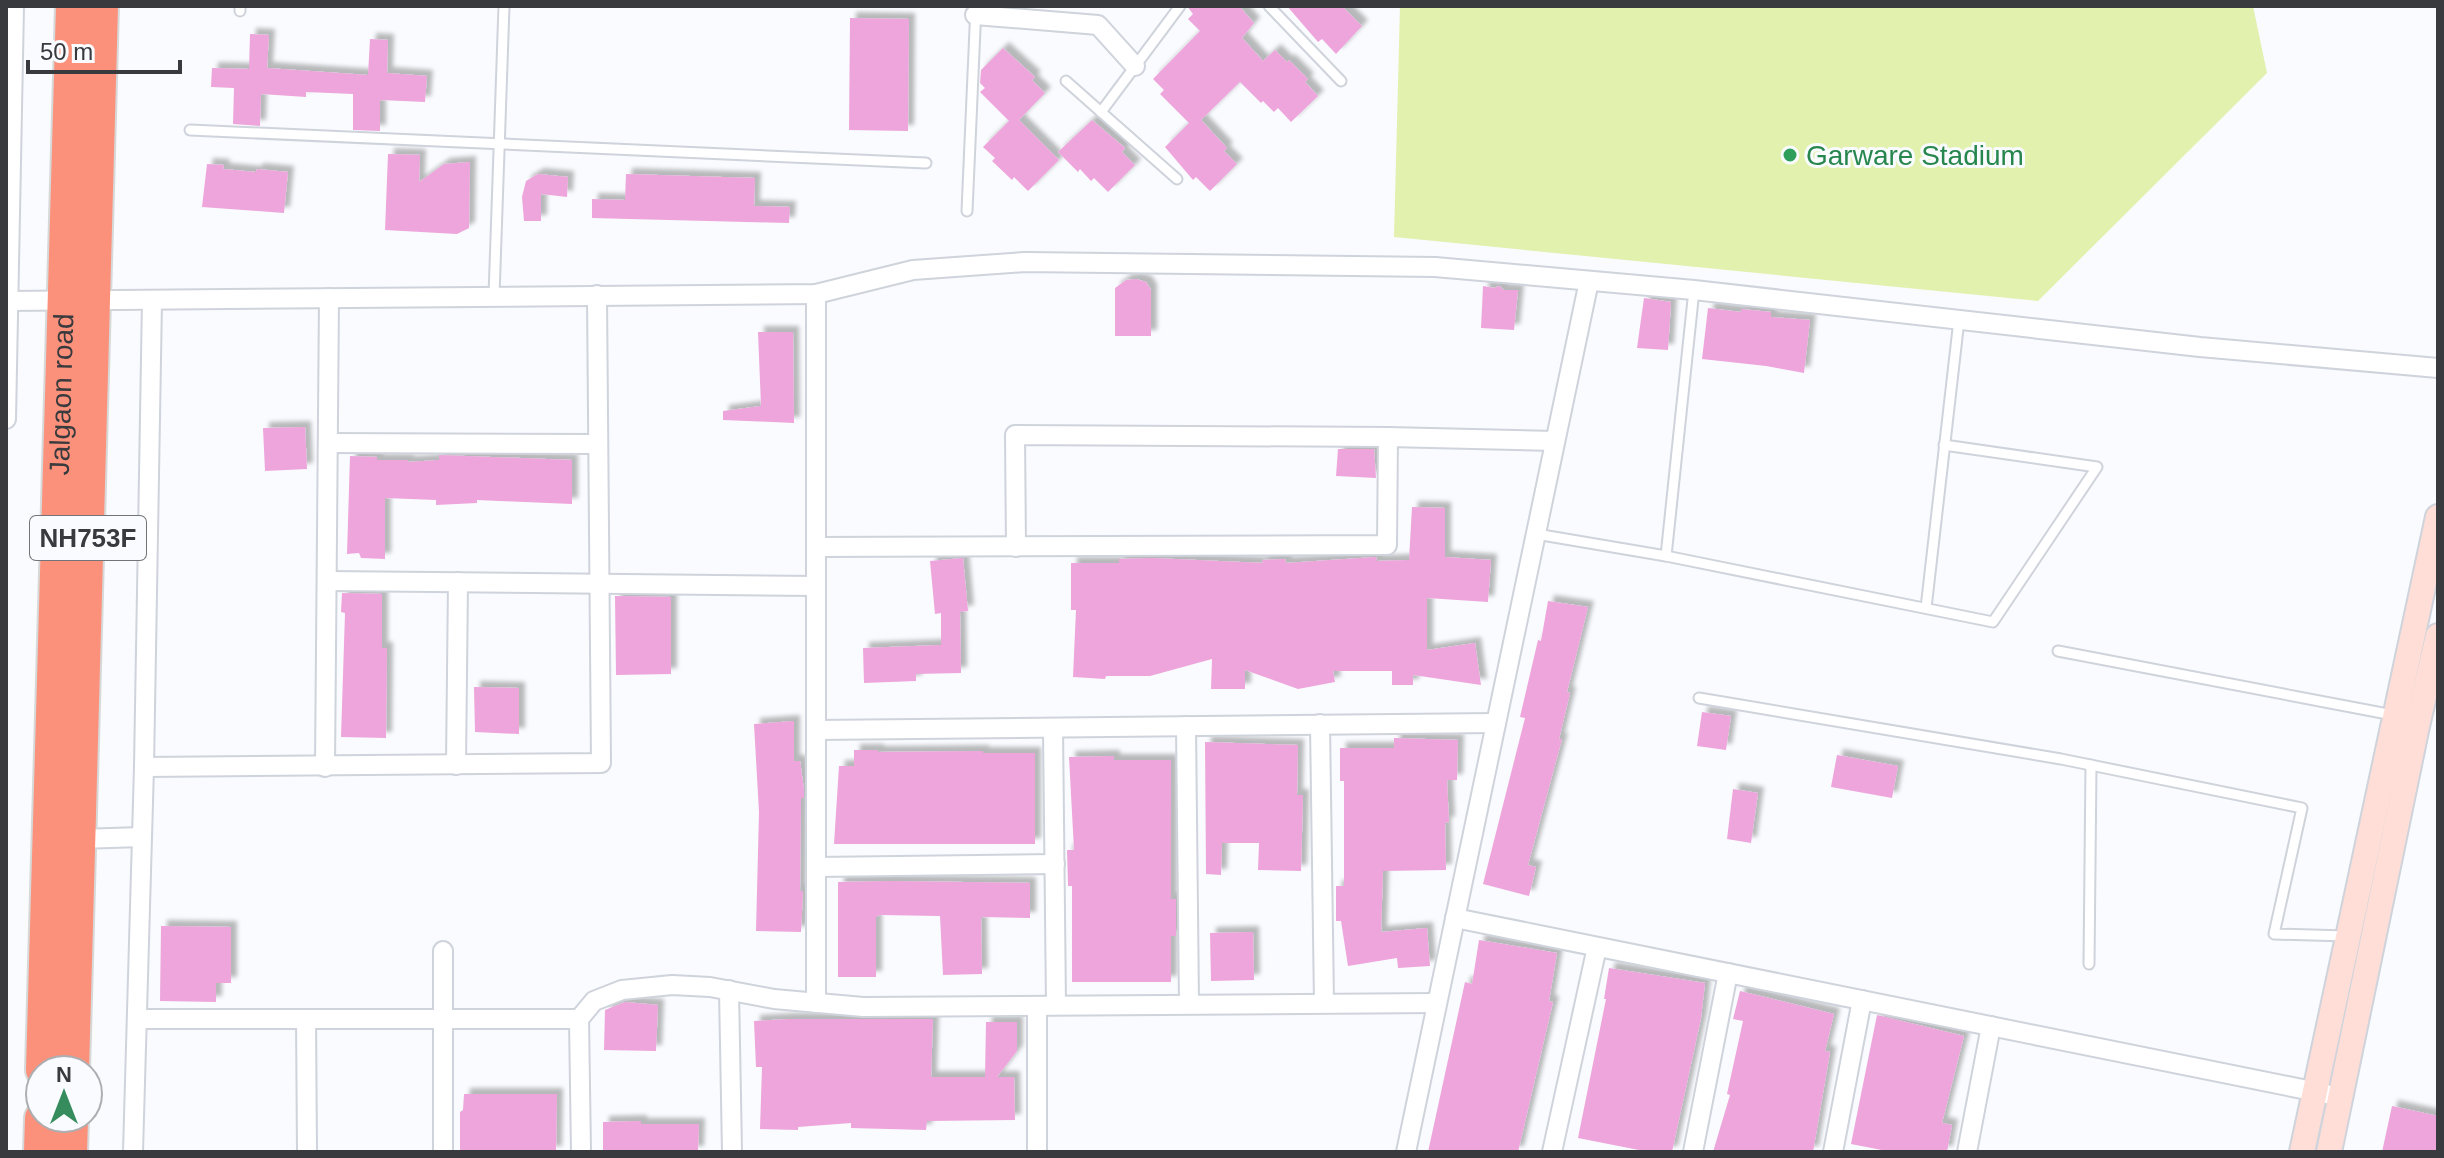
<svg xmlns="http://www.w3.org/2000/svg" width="2444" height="1158" viewBox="0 0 2444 1158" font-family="Arial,sans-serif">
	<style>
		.green { fill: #e2f1ae }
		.building { fill: #eea5dc; filter: url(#shadow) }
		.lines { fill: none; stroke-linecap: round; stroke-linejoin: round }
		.lane-casing { stroke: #cfd3db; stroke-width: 13 }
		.street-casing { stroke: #cfd3db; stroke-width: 22 }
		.secondary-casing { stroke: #cfd3db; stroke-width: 28 }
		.highway-casing { stroke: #d7d8d8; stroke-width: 36 }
		.lane { stroke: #fff; stroke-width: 9 }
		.street { stroke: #fff; stroke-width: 18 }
		.secondary { stroke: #feded7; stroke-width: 24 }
		.highway { stroke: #fc917b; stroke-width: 32 }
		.leisure-dot { fill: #2e9e5b; stroke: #f9fbfe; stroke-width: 3 }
		.labels { text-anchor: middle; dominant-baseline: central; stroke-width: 6; stroke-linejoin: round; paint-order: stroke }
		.shield { fill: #f9fbfe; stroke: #727477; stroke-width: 2 }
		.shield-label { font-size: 26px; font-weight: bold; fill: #383a3d }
		.leisure-label { font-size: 28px; fill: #27864d; stroke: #f9fbfe; text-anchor: start }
		.street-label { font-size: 28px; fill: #383a3d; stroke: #f9fbfe }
	</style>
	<defs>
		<filter id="shadow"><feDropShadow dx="6" dy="-6" stdDeviation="2" flood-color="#0004"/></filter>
	</defs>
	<rect width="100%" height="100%" fill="#f9fbfe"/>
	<polygon class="green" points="1400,6 2253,6 2267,73 2038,301 1394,237"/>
	<g class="building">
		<polygon points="1187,6 1239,6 1254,23 1242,38 1263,61 1275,50 1287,62 1289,60 1308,79 1305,82 1318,96 1291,122 1278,108 1274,112 1263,101 1261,103 1240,82 1201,120 1227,148 1224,151 1237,164 1210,191 1196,177 1193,180 1165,147 1189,123 1160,94 1164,90 1153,79 1200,31 1188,19 1193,14"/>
		<polygon points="1287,6 1342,6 1362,26 1336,54 1322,39 1318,42"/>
		<polygon points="850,18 909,19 908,131 849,130"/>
		<polygon points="250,34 269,35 267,68 368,75 370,39 388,40 387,73 427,76 425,102 380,100 380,131 353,130 353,94 306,92 306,97 261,94 260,126 233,124 234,88 211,87 212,68 249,69"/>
		<polygon points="1003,48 1035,77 1032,80 1045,93 1019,120 1059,160 1028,191 1014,177 1012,180 992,161 995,158 983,147 1009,121 980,92 985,88 980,83 981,70"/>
		<polygon points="1092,120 1125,148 1122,152 1135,165 1108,192 1094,178 1091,181 1080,169 1078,172 1058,152"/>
		<polygon points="388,154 420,155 419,182 444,164 470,162 469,228 457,234 385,230"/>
		<polygon points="207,164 224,165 223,169 256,172 257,169 288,172 284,213 202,207"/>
		<polygon points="538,174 568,177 567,197 541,194 541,221 524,221 522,197 526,181"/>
		<polygon points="626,174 755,178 754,206 790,207 789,223 592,218 592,199 625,200"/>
		<polygon points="1136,279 1146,282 1151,290 1151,336 1115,336 1115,288 1126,280"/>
		<polygon points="1483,286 1494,288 1499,286 1504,290 1518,290 1514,330 1481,328"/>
		<polygon points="1644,298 1671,302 1668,350 1637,348"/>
		<polygon points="1708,308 1741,312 1741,309 1771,312 1771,317 1810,320 1804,373 1766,366 1702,359"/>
		<polygon points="758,332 793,332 794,423 723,420 723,411 761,406"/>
		<polygon points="305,427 307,469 265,471 263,428"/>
		<polygon points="1338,449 1374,449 1376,478 1336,476"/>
		<polygon points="439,455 572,460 572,504 477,500 477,503 436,505 436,500 385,498 385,559 361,558 359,553 347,554 350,456 377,457 377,460 408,460 408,462 439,460"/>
		<polygon points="1412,507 1445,508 1445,557 1491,560 1488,602 1427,598 1427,650 1475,643 1481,685 1413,675 1413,685 1392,685 1392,671 1333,671 1335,682 1298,689 1245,670 1245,689 1211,689 1212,659 1150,676 1106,676 1105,679 1073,677 1076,610 1071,610 1071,563 1119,563 1119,559 1152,558 1263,563 1262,560 1285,559 1286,563 1376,557 1377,561 1409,560"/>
		<polygon points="963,558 968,611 960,612 961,673 916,674 916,681 864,683 863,648 941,645 941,613 935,614 930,561"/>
		<polygon points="342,593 382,594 382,648 387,648 386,738 341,737 345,613 341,612"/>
		<polygon points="615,596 671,597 671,674 616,675"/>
		<polygon points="1548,601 1588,607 1567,692 1570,693 1559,739 1562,739 1528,865 1536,867 1529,896 1483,884 1525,718 1520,717 1538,640 1541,641"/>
		<polygon points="474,687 519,688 519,734 475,732"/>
		<polygon points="1702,712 1731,716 1726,750 1697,746"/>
		<polygon points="794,721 794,761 800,761 804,790 804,798 801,798 800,891 803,891 801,932 756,931 759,812 754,724"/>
		<polygon points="1394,738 1458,740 1457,780 1447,780 1449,822 1445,823 1446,870 1383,871 1381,932 1427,928 1430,966 1398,968 1397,958 1348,966 1341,921 1336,921 1336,886 1344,886 1344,781 1340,781 1340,748 1394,748"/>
		<polygon points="1205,742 1298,745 1297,795 1303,795 1301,871 1258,870 1259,843 1222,843 1221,875 1206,874"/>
		<polygon points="854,750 878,750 878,752 983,751 983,753 1035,753 1035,844 834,844 839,766 854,766"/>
		<polygon points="1837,755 1898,766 1892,798 1831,787"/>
		<polygon points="1114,756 1114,760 1171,760 1171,899 1176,899 1176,936 1171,936 1171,982 1072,982 1072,886 1068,886 1067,850 1074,850 1069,757"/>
		<polygon points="1733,789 1758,793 1751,843 1727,839"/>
		<polygon points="890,881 1030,883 1030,918 981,917 982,974 943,975 940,916 880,915 876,917 876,977 838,977 838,882"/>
		<polygon points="161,926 231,927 231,983 216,983 216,1002 160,1001"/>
		<polygon points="1253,932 1254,980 1211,981 1210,933"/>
		<polygon points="1479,940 1557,953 1549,1001 1553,1002 1518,1152 1428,1152 1465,982 1472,984"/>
		<polygon points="1609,968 1705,983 1701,1018 1672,1152 1649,1152 1578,1138 1606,999 1604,999"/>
		<polygon points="1740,991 1834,1014 1825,1051 1830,1052 1813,1152 1713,1152 1730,1095 1727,1094 1743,1021 1733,1019"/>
		<polygon points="625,1002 658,1005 656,1051 604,1050 605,1010"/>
		<polygon points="1877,1015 1964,1036 1942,1123 1952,1125 1947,1152 1892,1152 1851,1144"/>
		<polygon points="789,1019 933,1019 931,1077 985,1077 986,1022 1017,1022 1017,1051 997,1077 1014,1077 1015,1120 927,1121 926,1130 851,1128 851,1123 798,1127 798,1130 760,1129 762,1067 756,1067 754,1021"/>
		<polygon points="464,1094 557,1094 556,1152 460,1152 460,1112 463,1110"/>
		<polygon points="2392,1106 2438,1116 2438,1152 2382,1152"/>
		<polygon points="641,1121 641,1124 699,1124 698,1152 603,1152 603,1122"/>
	</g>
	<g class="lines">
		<g class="lane-casing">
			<g id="lane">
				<polyline points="1269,6 1341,81"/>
				<polyline points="240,11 240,6"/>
				<polyline points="1066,81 1177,179"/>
				<polyline points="1101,112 1180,6"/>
				<polyline points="190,130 926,163"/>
				<polyline points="967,211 976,6"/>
				<polyline points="494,296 504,6"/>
				<polyline points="1536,534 1666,556 1993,622 2097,467 1944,445"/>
				<polyline points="1666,556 1694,290"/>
				<polyline points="1926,608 1959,320"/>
				<polyline points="2058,651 2393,715"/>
				<polyline points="1699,698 2061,759 2302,808 2274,934 2347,936"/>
				<polyline points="2089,964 2091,765"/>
			</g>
		</g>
		<g class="street-casing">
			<g id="street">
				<polyline points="975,15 1098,25 1135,66"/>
				<polyline points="6,301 816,294 913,270 1025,262 1435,267 1694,290 2200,347 2438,368"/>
				<polyline points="6,419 14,6"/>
				<polyline points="328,443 598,444"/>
				<polyline points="816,547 1387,545 1388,437"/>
				<polyline points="1016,547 1015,435 1388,437 1555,441"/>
				<polyline points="327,581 816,586"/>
				<polyline points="1320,724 1324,1003"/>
				<polyline points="1186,726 1189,1004"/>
				<polyline points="1053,728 1056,1005"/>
				<polyline points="816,730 1496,723"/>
				<polyline points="456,765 458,582"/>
				<polyline points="144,767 601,763 597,295"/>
				<polyline points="325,767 329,298"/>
				<polyline points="79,839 142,837"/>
				<polyline points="816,867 1055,864"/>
				<polyline points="1455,918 2327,1094"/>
				<polyline points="443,951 443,1152"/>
				<polyline points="729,990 732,1152"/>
				<polyline points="816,1003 816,294"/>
				<polyline points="1037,1006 1037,1152"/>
				<polyline points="137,1019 579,1019 594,1001 622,990 672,985 710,987 774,999 863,1007 1437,1003"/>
				<polyline points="306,1019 307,1152"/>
				<polyline points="579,1019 581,1152"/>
				<polyline points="133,1152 144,767 152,300"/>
				<polyline points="1406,1152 1589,281"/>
				<polyline points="1552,1152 1597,947"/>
				<polyline points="1693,1152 1728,973"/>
				<polyline points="1833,1152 1862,1000"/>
				<polyline points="1967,1152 1991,1026"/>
			</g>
		</g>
		<g class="secondary-casing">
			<g id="secondary">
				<polyline points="2302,1152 2438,517"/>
				<polyline points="2329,1152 2417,726 2438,636"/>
			</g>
		</g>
		<g class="highway-casing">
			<g id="highway">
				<path id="s1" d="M42,1070l30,-1064"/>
				<polyline points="73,1070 102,6"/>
				<polyline points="40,1152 41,1118"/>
				<polyline points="71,1152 72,1118"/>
			</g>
		</g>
		<use href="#lane" class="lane"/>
		<use href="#street" class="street"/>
		<use href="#secondary" class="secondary"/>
		<use href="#highway" class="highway"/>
	</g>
	<circle class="leisure-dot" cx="1790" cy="155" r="8"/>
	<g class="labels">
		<rect class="shield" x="30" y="516" width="116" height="44" rx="6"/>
		<g class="shield-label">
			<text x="88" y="538">NH753F</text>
		</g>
		<g class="leisure-label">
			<text x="1806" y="155">Garware Stadium</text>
		</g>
		<g class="street-label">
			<text stroke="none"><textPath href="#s1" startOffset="676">Jalgaon road</textPath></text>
		</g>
	</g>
	<rect width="2444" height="1158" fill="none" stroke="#383a3d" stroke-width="16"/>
	<g transform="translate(64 1094)"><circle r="38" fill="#f9fbfe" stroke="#acaeb1" stroke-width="2"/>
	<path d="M0-6L14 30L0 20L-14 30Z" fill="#378c5e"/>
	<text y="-12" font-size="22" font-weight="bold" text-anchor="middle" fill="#383a3d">N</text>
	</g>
	<path d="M28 60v12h152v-12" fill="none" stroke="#383a3d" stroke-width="4"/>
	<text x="40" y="60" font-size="24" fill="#383a3d" stroke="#f9fbfe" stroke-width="6" paint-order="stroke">50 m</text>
</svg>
